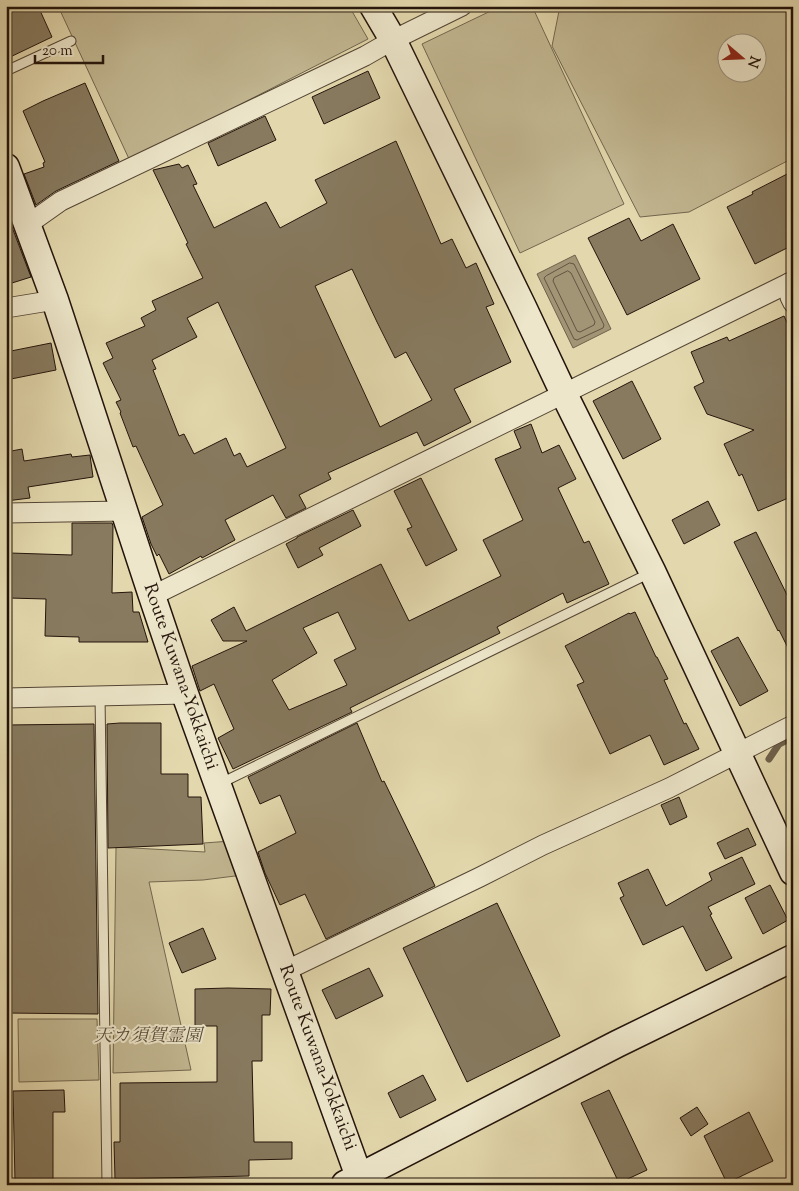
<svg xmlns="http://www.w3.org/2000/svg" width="799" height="1191" viewBox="0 0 799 1191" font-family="'Sorts Mill Goudy','Noto Serif JP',serif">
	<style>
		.green { fill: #c2b791; stroke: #72664e; fill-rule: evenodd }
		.water { fill: #a29576; stroke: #6f614b }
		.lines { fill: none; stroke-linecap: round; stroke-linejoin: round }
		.shore { stroke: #625440; stroke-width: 1 }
		.stream { stroke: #6f614b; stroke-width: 7 }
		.building { fill: #877a5f; stroke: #23140b; fill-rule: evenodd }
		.lane-casing { stroke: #534534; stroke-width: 11 }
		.street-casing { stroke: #534534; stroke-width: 21 }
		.secondary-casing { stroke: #23140b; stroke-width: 29 }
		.lane { stroke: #ede6ca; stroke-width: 9 }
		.street { stroke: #ede6ca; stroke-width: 19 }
		.secondary { stroke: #ede6ca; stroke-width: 26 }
		.labels { text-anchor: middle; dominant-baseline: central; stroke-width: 4; stroke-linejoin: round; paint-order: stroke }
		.street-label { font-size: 18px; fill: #23140b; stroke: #ede6ca }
		.park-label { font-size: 18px; font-style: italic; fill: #5b4d3a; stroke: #ede6ca }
	</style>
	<rect width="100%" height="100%" fill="#e3d8ad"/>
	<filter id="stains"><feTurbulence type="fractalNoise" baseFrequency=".004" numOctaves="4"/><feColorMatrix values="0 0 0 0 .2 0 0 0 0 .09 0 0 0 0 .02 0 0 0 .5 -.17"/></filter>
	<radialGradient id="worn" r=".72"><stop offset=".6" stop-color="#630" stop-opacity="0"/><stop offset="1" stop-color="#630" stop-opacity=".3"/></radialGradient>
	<g class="green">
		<polygon points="58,6 349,6 368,39 130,161"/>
		<polygon points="501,6 532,6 624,204 520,253 422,44"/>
		<path d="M560,6h233v152l-104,54 -49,5 -88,-171zM726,42h30v30h-30z"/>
		<polygon points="231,841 243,875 203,880 149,882 191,1070 113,1073 116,847 205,852 204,843"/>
		<polygon points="18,1019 97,1019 99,1080 19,1082"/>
	</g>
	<polygon class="water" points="575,255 611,329 573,348 537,274"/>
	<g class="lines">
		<g class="shore">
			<polygon points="570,263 574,264 604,325 603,328 577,340 574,339 544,278 546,276"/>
			<polygon points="568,271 571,273 595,322 594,325 580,332 577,331 553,281 554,278"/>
		</g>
		<polyline class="stream" points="769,759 779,744 793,737"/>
	</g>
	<g class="building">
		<polygon points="6,6 38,6 52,37 6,59"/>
		<polygon points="368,71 380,98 324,124 312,97"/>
		<polygon points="85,83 119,161 56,191 36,205 24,174 44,167 43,163 45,162 23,111 43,101"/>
		<polygon points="265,116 276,140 218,166 208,143"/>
		<path d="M396,141l45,103 11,-5 14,29 10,-5 18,41 -8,3 25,55 -57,27 17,33 -47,24 -7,-14 -89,41 3,6 -32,16 7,13 -20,10 -13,-23 -48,25 10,20 -33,18 -1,-2 -32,18 -10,-20 -2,2 -6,-12 -9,-27 21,-12 -27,-59 -3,1 -13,-34 1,-1 -5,-10 5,-2 -18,-37 10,-5 -7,-15 39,-17 -4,-8 15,-8 -4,-9 51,-23 -17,-34 2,-1 -35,-73 26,-6 3,4 6,-3 9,19 -4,1 21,43 52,-26 14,26 47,-25 -12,-23zM352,269l25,53 18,36 11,-6 26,48 -52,27 -65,-141zM218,302l68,146 -39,19 -7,-14 -6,3 -8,-18 -32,16 -10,-20 -5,2 -26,-66 3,-1 -4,-9 45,-23 -10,-19z"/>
		<polygon points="793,171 793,245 755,264 727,207 753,194 752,192"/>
		<polygon points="6,214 7,214 31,277 12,283 6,265"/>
		<polygon points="629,218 641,241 673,224 700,279 627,315 588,238"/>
		<polygon points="784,316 793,335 793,496 758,511 742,474 739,476 724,444 754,430 707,414 694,387 704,382 691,352 727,337 729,341"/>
		<polygon points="51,343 56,370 6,380 6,352"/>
		<polygon points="632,381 661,439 623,459 593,401"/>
		<path d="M531,424l11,29 17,-8 17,34 -18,9 26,55 5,-2 20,43 -42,19 -4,-10 -66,34 3,6 -150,75 2,4 -119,57 -15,-31 16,-9 -20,-45 -14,7 -8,-25 55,-25h-24l-12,-21 23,-13 12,24 135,-67 28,57 92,-45 -18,-36 40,-20 -28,-61 26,-11 -7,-17zM338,612l18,37 -22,11 13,25 -58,25 -17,-30 45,-27 -14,-25z"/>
		<polygon points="22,449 24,461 71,454 72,457 90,455 93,477 28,487 30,498 6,501 6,452"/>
		<polygon points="421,478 457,550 426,566 407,529 412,527 394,491"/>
		<polygon points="708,501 720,525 684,544 672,520"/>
		<polygon points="353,510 361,526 319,548 323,555 298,568 286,544 297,538 297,537"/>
		<polygon points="72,523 112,523 113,526 112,593 132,592 133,612 139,612 148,642 79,642 79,637 45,636 46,599 9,598 10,553 72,555"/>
		<polygon points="756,532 793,607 793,658 779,630 778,631 734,542"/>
		<polygon points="635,612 656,657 657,657 668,679 664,680 684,724 686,723 699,749 664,765 650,735 610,754 577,685 584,682 565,646 629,613 630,614"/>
		<polygon points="738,637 768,691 740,706 711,651"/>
		<polygon points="120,723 161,723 161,774 188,774 188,797 201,797 203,844 108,848 107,724"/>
		<polygon points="357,723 382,782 384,781 435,886 326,939 305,894 280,905 265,873 258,852 296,833 280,795 260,804 248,777"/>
		<polygon points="94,724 98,1014 6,1013 6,725"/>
		<polygon points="679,797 687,817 670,825 661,805"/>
		<polygon points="748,828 756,845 725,859 717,843"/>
		<polygon points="742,857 755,884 708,907 712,914 710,915 732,958 706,971 683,926 643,945 620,898 624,896 618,883 648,869 666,906 712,880 709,873"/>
		<polygon points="770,885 788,920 763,934 745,898"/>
		<polygon points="497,903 560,1036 467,1082 403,948"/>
		<polygon points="203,928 216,959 182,973 169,943"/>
		<polygon points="369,968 383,996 336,1019 322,990"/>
		<polygon points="228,988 271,989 270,1015 262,1015 262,1061 252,1061 254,1142 292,1142 292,1159 249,1160 249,1176 115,1179 114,1142 120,1142 120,1083 217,1082 217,1026 195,1026 195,989"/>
		<polygon points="423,1075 436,1100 400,1118 388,1093"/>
		<polygon points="64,1090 65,1112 53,1112 53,1181 15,1181 13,1091"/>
		<polygon points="609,1090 647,1170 619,1183 581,1103"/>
		<polygon points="697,1107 708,1124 691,1136 680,1118"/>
		<polygon points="749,1112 773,1161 727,1183 704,1136"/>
	</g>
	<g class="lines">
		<g class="lane-casing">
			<g id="lane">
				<polyline points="6,71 71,41"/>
				<polyline points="100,696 107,1185"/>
				<polyline points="219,784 650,573"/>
			</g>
		</g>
		<g class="street-casing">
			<g id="street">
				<polyline points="27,225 61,201 365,56 393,40 462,6"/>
				<polyline points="789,283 790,297 793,303"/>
				<polyline points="6,308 55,300"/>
				<polyline points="6,513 124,511"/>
				<polyline points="152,596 793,281"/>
				<polyline points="6,698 185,694"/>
				<polyline points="285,971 480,877 543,845 669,788 793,725"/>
			</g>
		</g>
		<g class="secondary-casing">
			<g id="secondary">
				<polyline points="373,6 393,40 523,307 564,394 652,571 793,872"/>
				<polyline points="6,167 55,300 152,596 185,694 362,1185"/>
				<polyline points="345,1184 617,1044 793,958"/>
			</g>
		</g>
		<use href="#lane" class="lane"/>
		<use href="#street" class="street"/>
		<use href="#secondary" class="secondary"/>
	</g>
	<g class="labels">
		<g class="street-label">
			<text transform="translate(180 677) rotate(71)">Route Kuwana-Yokkaichi</text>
			<text transform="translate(317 1058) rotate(70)">Route Kuwana-Yokkaichi</text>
		</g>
		<g class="park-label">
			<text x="148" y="1037">天カ須賀霊園</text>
		</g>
	</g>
	<rect width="799" height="1191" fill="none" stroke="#e3d8ad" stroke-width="25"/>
	<rect x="8" y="8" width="784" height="1176" fill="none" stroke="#23140b" stroke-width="2.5"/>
	<rect x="12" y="12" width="774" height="1166" fill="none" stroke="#23140b"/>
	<g transform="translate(742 58) rotate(109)"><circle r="24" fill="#ede6ca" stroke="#9c927e"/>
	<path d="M0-4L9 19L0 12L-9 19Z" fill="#8f2418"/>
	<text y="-8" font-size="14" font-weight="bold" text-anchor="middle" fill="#23140b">N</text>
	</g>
	<path d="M35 55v8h68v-8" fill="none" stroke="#23140b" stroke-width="2.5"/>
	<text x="42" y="55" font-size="15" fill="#23140b" stroke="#ede6ca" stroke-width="4" paint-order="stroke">20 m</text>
	<rect width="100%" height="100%" filter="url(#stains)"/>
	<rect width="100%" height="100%" fill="url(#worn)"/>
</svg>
